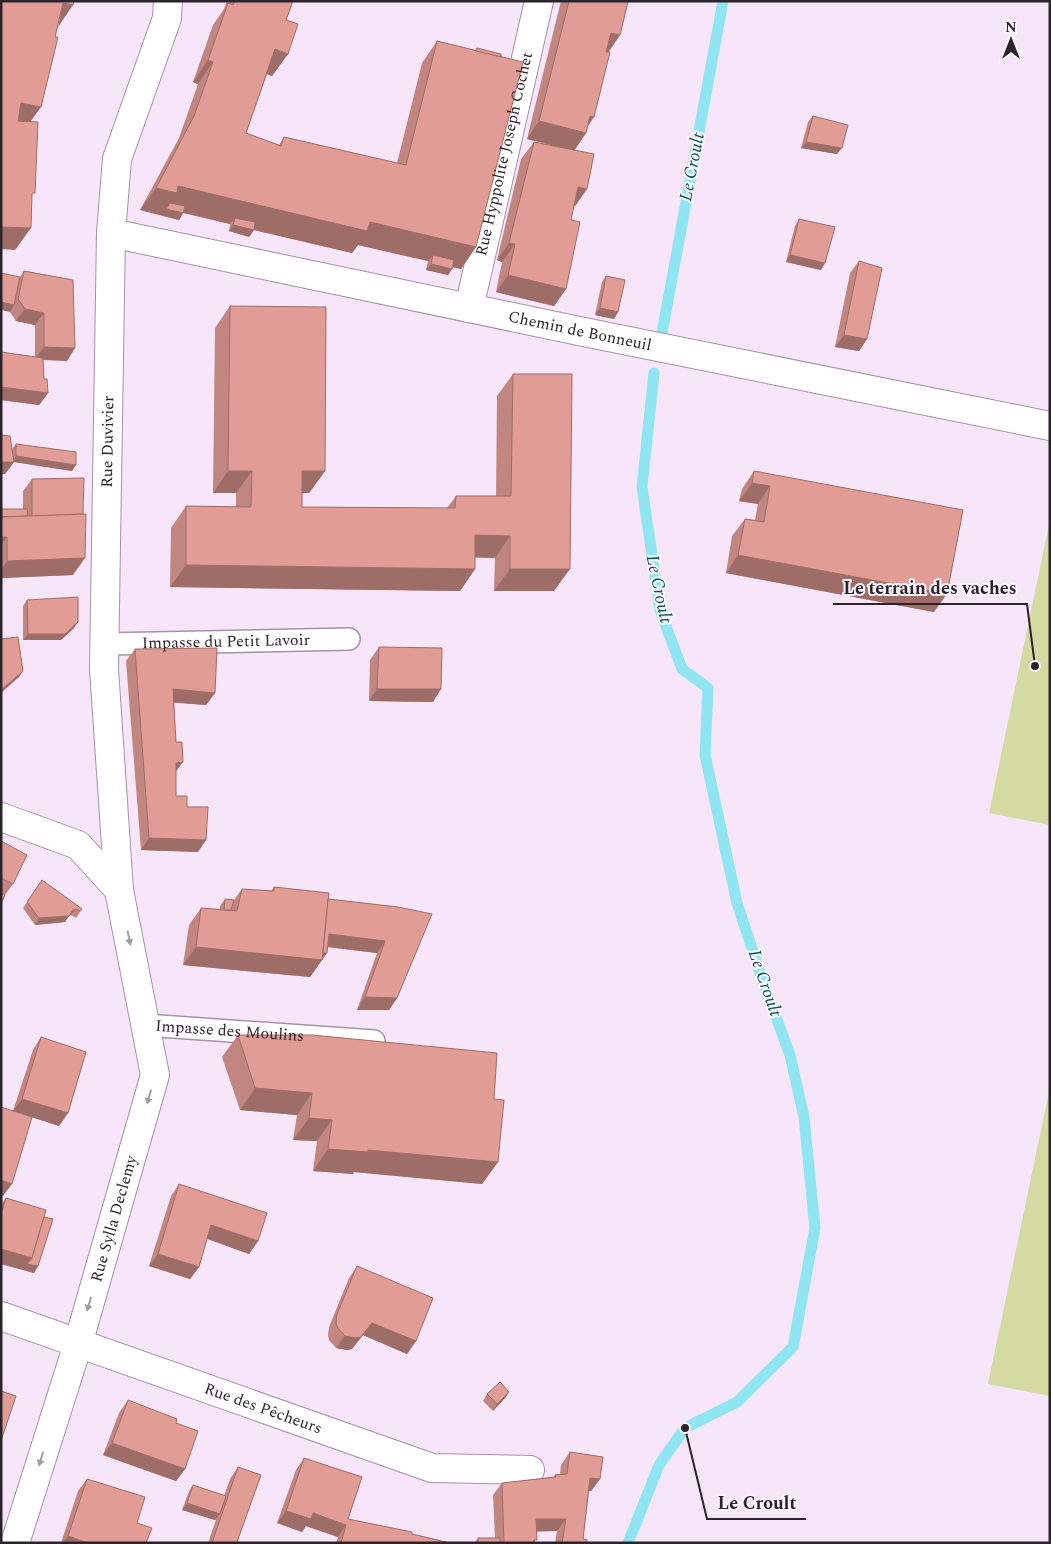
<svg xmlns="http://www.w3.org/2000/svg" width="1051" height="1544" viewBox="0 0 1051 1544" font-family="Spectral,serif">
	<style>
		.green { fill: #d3daa2 }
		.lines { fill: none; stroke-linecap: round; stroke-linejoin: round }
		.stream { stroke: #8fe5f1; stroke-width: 11 }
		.lane-casing { stroke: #a493a6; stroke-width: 24 }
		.street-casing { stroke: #a493a6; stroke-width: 30 }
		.lane { stroke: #fff; stroke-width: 21 }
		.street { stroke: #fff; stroke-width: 28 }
		.wall { fill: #c28680 }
		.shaded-wall { fill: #9e6d68 }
		.building { fill: #e19c95; stroke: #9e6d68 }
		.oneway { fill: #a09ca0 }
		.labels { text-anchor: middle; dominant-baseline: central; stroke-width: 4; stroke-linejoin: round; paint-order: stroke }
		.street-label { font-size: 16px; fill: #2b242c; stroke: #fdf6fe }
		.water-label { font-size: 18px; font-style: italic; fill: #07555e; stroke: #fdf6fe }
		.leader { fill: none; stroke: #2b242c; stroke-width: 2 }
		.callout-dot { fill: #2b242c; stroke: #fdf6fe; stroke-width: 2 }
		.callout-label { font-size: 18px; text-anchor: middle; font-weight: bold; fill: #2b242c; stroke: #fdf6fe; stroke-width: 4; stroke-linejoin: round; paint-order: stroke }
	</style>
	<rect width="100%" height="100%" fill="#f7e5f9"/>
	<g class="green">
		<polygon points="1050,520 1050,825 989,813"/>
		<polygon points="1050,1087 1050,1396 988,1384"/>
	</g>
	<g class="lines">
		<g class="stream">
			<polyline points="662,333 723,1"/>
			<polyline points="628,1543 659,1465 685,1428 737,1402 793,1347 815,1228 804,1117 790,1055 760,973 737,903 705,755 708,688 682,669 660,610 642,487 654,373"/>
		</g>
		<g class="lane-casing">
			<g id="lane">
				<path id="s1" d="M104,644l245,-5"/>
				<path id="s2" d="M145,1025l229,16"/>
			</g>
		</g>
		<g class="street-casing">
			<g id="street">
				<path id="s3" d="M111,233l468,98 471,95"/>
				<path id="s4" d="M469,308l70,-307"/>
				<polyline points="1,817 78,845 119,890"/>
				<path id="s5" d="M1,1316l431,152 98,2"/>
				<path id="s6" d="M15,1543l63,-199 77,-269 -36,-185 -15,-221 7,-436 6,-74 50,-141 1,-17"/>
			</g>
		</g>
		<use href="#lane" class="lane"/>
		<use href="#street" class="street"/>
	</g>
	<g class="wall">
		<polygon points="227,1 293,1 286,20 288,54 272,76 267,74 246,133 279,145 284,137 397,163 422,63 437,41 475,51 477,48 476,247 461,269 453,267 452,269 448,275 426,270 428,261 358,245 352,253 254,230 249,237 229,231 230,224 183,213 179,220 140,210 179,138 198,84 193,82 213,25 224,9"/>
		<polygon points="561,1 622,1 586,133 574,150 587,189 575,206 574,206 571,220 566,289 554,306 496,292 502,262 497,260 521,159 534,142 557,146 527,139"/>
		<polygon points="813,116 837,154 801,148 808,122"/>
		<polygon points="799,219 821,270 786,262 795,226"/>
		<polygon points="859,261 867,339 859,351 835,347 850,273"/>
		<polygon points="24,271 67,361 43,360 44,379 48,393 39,405 1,400 1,352 35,357 35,325 16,321 10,312 20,277"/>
		<polygon points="606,276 618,312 614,319 595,315 602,282"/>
		<polygon points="230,306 325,471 309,493 302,493 302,507 447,508 456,496 496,496 497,396 513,374 554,591 494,591 495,558 475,557 475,569 460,591 170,587 171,528 186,506 236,507 236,493 213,493 215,328"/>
		<polygon points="16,444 72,471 14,462 5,474 12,449"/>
		<polygon points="754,471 934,612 726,573 732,536 745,519 755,520 758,504 739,501 742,489"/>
		<polygon points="32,479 73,575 1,578 1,509 23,509 23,491"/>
		<polygon points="27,600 74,628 61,640 23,640 23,606"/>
		<polygon points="379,647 433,702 369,701 370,660"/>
		<polygon points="135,649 215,693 206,705 174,702 176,796 187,807 198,852 141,850 126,661"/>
		<polygon points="1,841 13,884 5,895 1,904"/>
		<polygon points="42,880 82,909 76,918 71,915 69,916 65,922 35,925 23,908"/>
		<polygon points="274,887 328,899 398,907 397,998 389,1010 357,1010 377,953 327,947 327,953 310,977 183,965 189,925 201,908 220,909 220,906 225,899 234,900 242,889 271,891"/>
		<polygon points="238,1035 494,1099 498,1162 482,1184 354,1172 353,1174 313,1171 317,1141 293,1140 297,1115 240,1110 222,1057"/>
		<polygon points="41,1037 68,1113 59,1126 32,1117 3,1196 13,1111 33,1050"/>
		<polygon points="179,1184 258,1241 249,1254 207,1239 199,1267 190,1279 149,1266 171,1196"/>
		<polygon points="6,1198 44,1217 38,1266 34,1273 1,1264 1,1204"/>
		<polygon points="357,1266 416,1341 407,1354 363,1335 352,1349 347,1350 336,1348 329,1340 328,1335 329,1327 349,1278"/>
		<polygon points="509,1392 505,1398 493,1411 483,1401 487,1394"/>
		<polygon points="128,1400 176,1423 185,1469 176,1481 103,1455 119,1413"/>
		<polygon points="570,1452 600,1479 591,1491 589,1491 583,1539 587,1543 555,1543 557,1531 536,1531 535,1543 474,1543 478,1538 495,1538 493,1495 502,1483 553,1477 555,1475 560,1474 561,1465"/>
		<polygon points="304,1458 348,1519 412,1534 450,1543 336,1543 338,1537 306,1526 302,1532 277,1523 296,1470"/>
		<polygon points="238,1467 237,1542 238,1543 208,1543 216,1520 182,1510 189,1491 193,1485 224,1496 230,1479"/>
		<polygon points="87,1479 137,1523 146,1543 61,1543 78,1491"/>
	</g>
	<g class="shaded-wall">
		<polygon points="63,3 73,5 58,27"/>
		<polygon points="611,33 620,35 608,53 598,51"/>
		<polygon points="275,49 288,54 272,76 260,71"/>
		<polygon points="208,60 213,62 198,84 193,82"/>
		<polygon points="21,103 41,107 25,129 6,125"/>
		<polygon points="590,116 594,117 584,132 586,133 574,151 527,139 539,121"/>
		<polygon points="806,142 842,148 837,154 801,148"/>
		<polygon points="178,186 370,222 476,247 461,269 431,262 433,255 428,261 358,245 352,253 233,225 235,218 230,224 180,212 183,213 179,220 140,210 156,188"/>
		<polygon points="578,187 587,189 575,206 566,204"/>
		<polygon points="233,225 254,230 249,237 229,231"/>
		<polygon points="1,227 31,228 15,250 1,249"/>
		<polygon points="509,243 515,244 502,262 497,260"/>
		<polygon points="790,255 825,263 821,270 786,262"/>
		<polygon points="431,264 452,269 448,275 426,270"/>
		<polygon points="508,275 566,289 554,306 496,292"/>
		<polygon points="1,302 14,305 10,312 1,310"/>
		<polygon points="600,308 618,312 614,319 595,315"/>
		<polygon points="25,309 44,313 35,325 16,321"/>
		<polygon points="844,335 867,339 859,351 835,347"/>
		<polygon points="44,347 75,348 67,361 35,359"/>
		<polygon points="1,387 48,393 39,405 1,400"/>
		<polygon points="16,456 76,465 72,471 14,462 5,474 1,474 1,462 12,462"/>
		<polygon points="228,471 252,471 236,493 213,493"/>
		<polygon points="302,471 325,471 309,493 286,493"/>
		<polygon points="752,483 770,486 758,504 739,501"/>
		<polygon points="475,535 510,536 495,558 460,557"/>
		<polygon points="1,537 7,537 1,545"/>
		<polygon points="738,555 947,594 934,612 726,573"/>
		<polygon points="85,558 73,575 1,578 1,570 7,561"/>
		<polygon points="186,565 475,569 460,591 170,587"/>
		<polygon points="510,569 570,569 554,591 494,591"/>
		<polygon points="78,622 74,628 61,640 23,640 28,634"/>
		<polygon points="23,671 19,677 1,693 1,690"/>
		<polygon points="173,689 215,693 206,705 164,702"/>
		<polygon points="377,689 441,689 433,702 369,701"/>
		<polygon points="183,762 174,774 176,763"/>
		<polygon points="149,838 206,840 198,852 141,850"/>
		<polygon points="76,909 71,915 69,916 65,922 35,925 39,918"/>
		<polygon points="329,934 385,941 377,953 320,946"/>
		<polygon points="196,947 320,953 327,953 310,977 183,965"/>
		<polygon points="365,997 397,998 389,1010 357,1010"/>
		<polygon points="255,1088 312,1093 297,1115 240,1110"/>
		<polygon points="22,1099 68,1113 59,1126 13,1111"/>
		<polygon points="309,1118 332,1120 317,1141 293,1140"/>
		<polygon points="328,1149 368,1150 498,1162 482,1184 354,1172 353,1174 313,1171"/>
		<polygon points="1,1180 12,1184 3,1196 1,1195"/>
		<polygon points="211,1225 258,1241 249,1254 203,1237"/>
		<polygon points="1,1249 32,1258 38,1266 34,1273 1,1264"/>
		<polygon points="158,1254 199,1267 190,1279 149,1266"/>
		<polygon points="372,1323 416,1341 407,1354 363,1335 352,1349 347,1350 336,1348 345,1336"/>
		<polygon points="509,1392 505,1398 493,1411 497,1404"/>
		<polygon points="112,1443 185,1469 176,1481 103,1455"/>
		<polygon points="590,1478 600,1479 591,1491 582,1490"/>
		<polygon points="187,1503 220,1514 215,1520 182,1510"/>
		<polygon points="286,1511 313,1513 346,1525 338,1537 306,1526 302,1532 277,1523"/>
		<polygon points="536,1519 566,1519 557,1531 527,1532"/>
		<polygon points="68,1536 85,1542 84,1543 63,1543"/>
	</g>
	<g class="building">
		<polygon points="1,1 74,1 73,5 63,3 55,37 58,37 41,107 21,103 18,121 38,122 35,193 32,193 31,228 1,227"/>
		<polygon points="235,1 293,1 286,20 298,24 288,54 275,49 246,133 281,146 284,137 406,165 437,41 523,62 476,247 370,222 367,231 178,186 177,193 156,188 194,116 213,62 208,60 228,3 233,5"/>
		<polygon points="569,1 622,1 628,2 620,35 611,33 606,52 610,52 594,117 590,116 586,133 539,121"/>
		<polygon points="477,48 501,54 501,57 476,51"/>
		<polygon points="813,116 848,125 842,148 806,142"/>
		<polygon points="534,142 594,154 587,189 578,187 571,220 580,222 566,289 508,275 515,244 509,243"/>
		<polygon points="170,203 185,206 183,213 166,209"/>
		<polygon points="235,218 255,222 254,230 233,225"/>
		<polygon points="799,219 835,227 825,263 790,255"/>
		<polygon points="433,255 454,260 452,269 431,264"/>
		<polygon points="859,261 882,268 867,339 844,335"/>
		<polygon points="24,271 73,280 75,348 44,347 44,313 25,309 18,299"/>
		<polygon points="1,273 20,277 14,305 1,302"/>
		<polygon points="606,276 625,280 618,312 600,308"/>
		<polygon points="230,306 326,307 325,471 302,471 302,507 455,508 456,496 511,496 513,374 572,374 570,569 510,569 510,536 475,535 475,569 186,565 186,506 251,507 252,471 228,471"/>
		<polygon points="1,352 43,358 44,379 47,379 48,393 1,387"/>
		<polygon points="1,435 10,436 14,462 1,462"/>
		<polygon points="16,444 76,452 76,465 16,456"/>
		<polygon points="754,471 963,510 947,594 738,555 745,519 764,522 770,486 752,483"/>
		<polygon points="84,478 83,514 32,516 32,479"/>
		<polygon points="1,509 27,509 28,516 1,517"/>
		<polygon points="86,514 85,558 7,561 7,537 1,537 1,517"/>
		<polygon points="78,597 78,622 65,634 28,634 27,600"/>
		<polygon points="18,637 23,671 1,690 1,639"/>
		<polygon points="379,647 442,648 441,689 377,689"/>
		<polygon points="217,648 215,693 173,689 176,742 182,742 183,762 176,763 176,796 187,796 187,807 208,807 206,840 149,838 135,649"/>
		<polygon points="1,841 27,855 13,884 1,878"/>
		<polygon points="42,880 82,909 80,911 76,909 73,910 69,916 39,918 27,902"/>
		<polygon points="274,887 329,893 322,960 196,947 201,908 237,911 242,889 274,891"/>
		<polygon points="1,893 5,895 1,904"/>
		<polygon points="225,899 234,900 231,910 224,910"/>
		<polygon points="328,899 398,907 432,914 397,998 365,997 385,941 329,934 327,953 323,953"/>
		<polygon points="238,1035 312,1035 497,1053 494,1099 504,1100 498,1162 368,1150 368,1152 328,1149 332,1120 309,1118 312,1093 255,1088"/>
		<polygon points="41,1037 86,1052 68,1113 22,1099"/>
		<polygon points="1,1107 32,1117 12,1184 1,1180"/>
		<polygon points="179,1184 267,1213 258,1241 211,1225 199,1267 158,1254"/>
		<polygon points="6,1198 46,1210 32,1258 1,1249 1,1214"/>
		<polygon points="44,1217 53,1219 38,1266 27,1264 32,1258"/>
		<polygon points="357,1266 433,1298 416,1341 372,1323 361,1337 356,1338 345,1336 337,1327 336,1323 337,1314"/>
		<polygon points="500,1382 509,1392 497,1404 487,1394"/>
		<polygon points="1,1391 16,1396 1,1441"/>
		<polygon points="128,1400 177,1419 176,1423 198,1431 185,1469 112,1443"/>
		<polygon points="570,1452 603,1457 600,1479 590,1478 583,1539 587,1540 587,1543 562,1543 566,1519 536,1519 537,1540 534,1540 534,1543 504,1543 502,1483 556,1477 555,1475 567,1474"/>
		<polygon points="304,1458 362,1477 348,1519 412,1532 412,1534 450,1543 341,1543 346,1525 313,1513 311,1519 286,1511"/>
		<polygon points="238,1467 261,1475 237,1542 238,1543 212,1543"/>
		<polygon points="87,1479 145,1497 137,1523 152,1528 146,1543 85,1543 85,1542 68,1536"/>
		<polygon points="193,1485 226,1496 220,1514 187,1503"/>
		<rect x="478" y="1538" width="22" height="5"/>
	</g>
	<defs><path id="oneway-solid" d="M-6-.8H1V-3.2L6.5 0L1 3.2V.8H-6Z" transform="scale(1.25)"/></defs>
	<g class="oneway">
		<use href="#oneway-solid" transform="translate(129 938) rotate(79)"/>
		<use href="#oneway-solid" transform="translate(149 1097) rotate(106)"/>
		<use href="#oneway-solid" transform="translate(89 1304) rotate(106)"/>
		<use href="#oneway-solid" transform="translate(41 1459) rotate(107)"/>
	</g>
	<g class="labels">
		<g class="street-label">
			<text stroke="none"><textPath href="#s4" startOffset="158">Rue Hyppolite Joseph Cochet</textPath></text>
			<text stroke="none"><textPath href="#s3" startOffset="479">Chemin de Bonneuil</textPath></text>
			<text stroke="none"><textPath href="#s6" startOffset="1126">Rue Duvivier</textPath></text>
			<text stroke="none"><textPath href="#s1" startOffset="122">Impasse du Petit Lavoir</textPath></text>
			<text stroke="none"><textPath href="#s2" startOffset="85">Impasse des Moulins</textPath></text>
			<text stroke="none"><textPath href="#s6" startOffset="339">Rue Sylla Declemy</textPath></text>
			<text stroke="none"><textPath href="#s5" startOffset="278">Rue des Pêcheurs</textPath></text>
		</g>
		<g class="water-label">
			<text transform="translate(692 167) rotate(-79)">Le Croult</text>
			<text transform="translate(659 589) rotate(78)">Le Croult</text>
			<text transform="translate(765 983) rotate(71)">Le Croult</text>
		</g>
	</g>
	<path class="leader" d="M1035 666L1027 604H833M685 1428L707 1519H806"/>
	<g class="callout-dot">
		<circle cx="1035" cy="666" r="5"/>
		<circle cx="685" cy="1428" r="5"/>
	</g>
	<g class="callout-label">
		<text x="930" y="594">Le terrain des vaches</text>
		<text x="757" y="1509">Le Croult</text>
	</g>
	<rect width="1051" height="1544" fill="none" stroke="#2b242c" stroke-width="5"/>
	<g transform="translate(1011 40)" stroke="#fdf6fe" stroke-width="4" paint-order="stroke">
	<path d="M0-4L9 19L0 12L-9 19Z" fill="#2b242c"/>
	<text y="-8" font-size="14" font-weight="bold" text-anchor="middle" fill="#2b242c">N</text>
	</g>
</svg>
